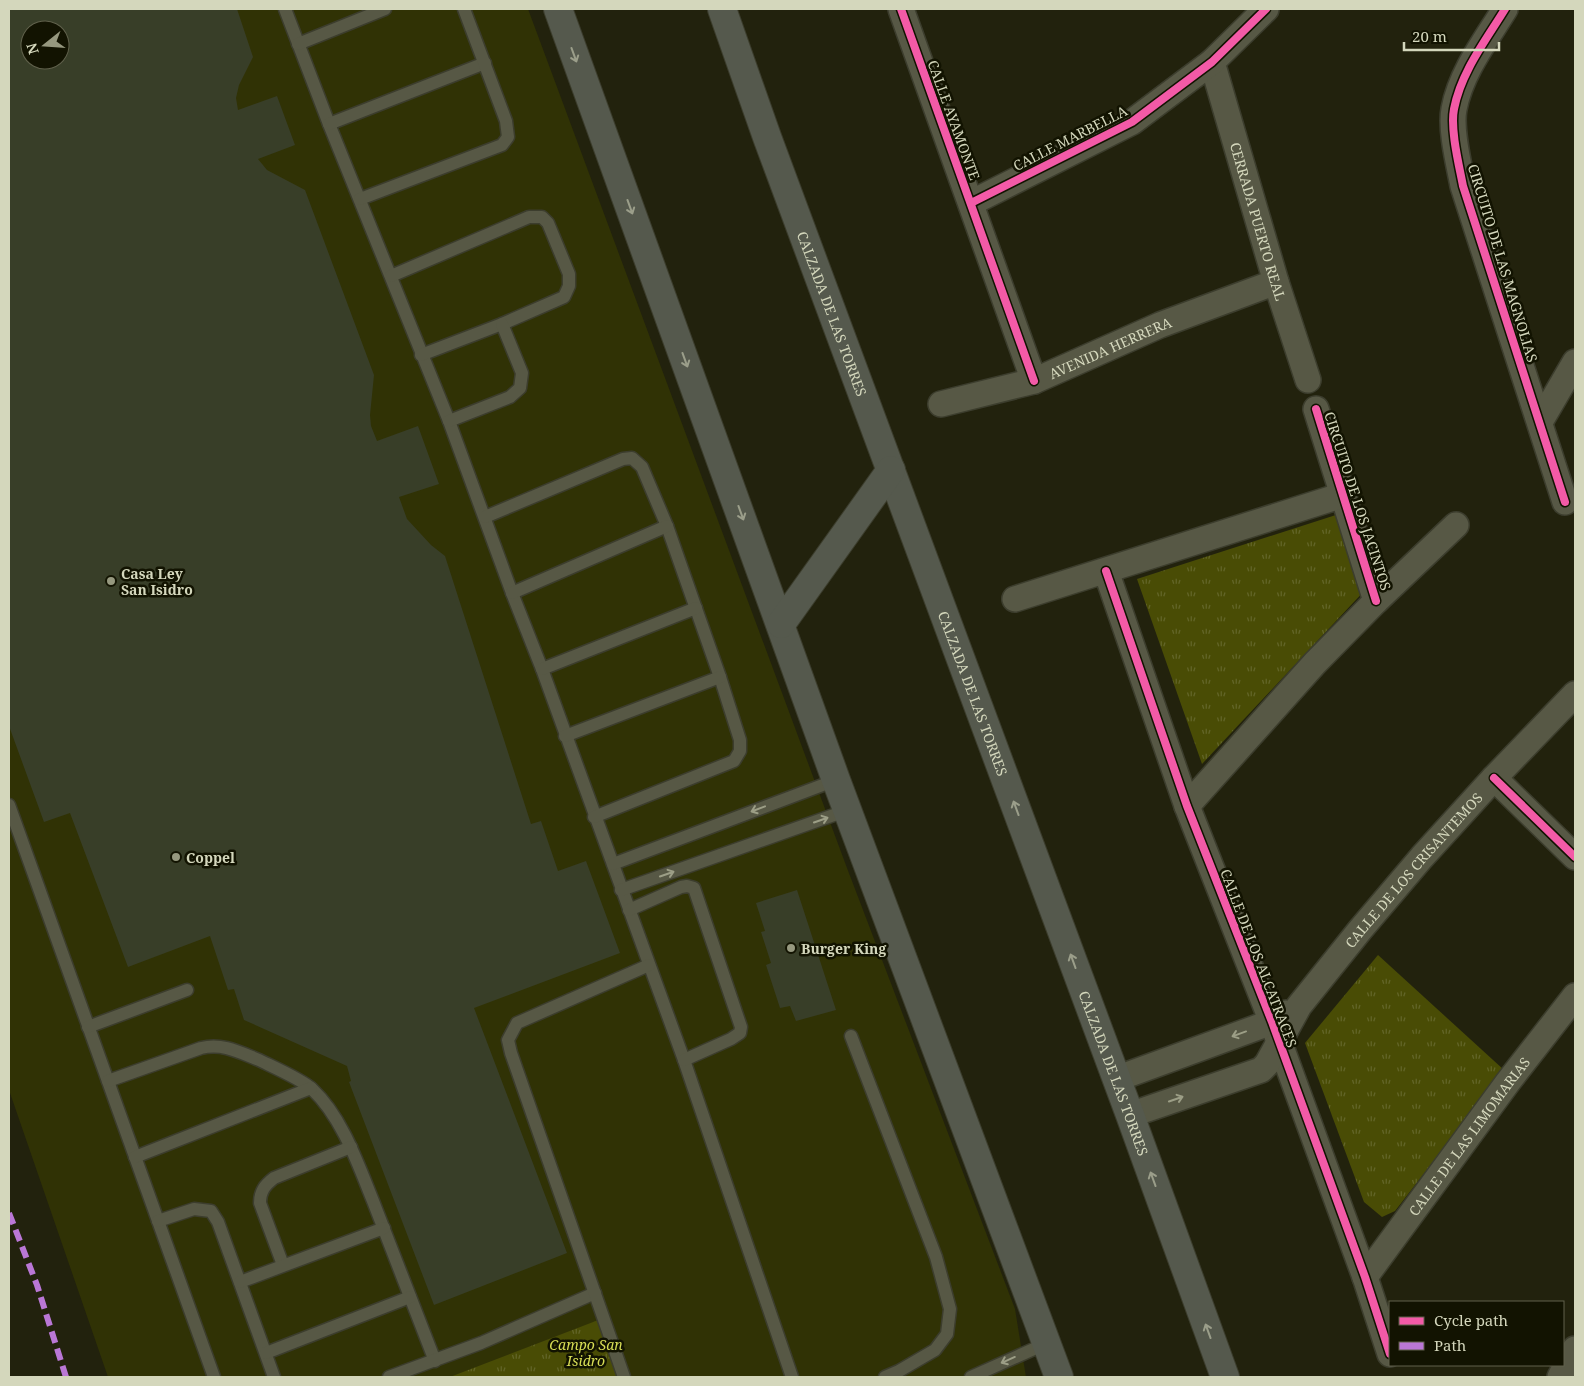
<svg xmlns="http://www.w3.org/2000/svg" width="1584" height="1386" viewBox="0 0 1584 1386" font-family="'Noto Serif',serif">
	<style>
		.built { fill: #303205; fill-rule: evenodd }
		.park { fill: url(#park-tufts) }
		.building { fill: #383e28; fill-rule: evenodd }
		.lines { fill: none; stroke-linecap: round; stroke-linejoin: round }
		.service-casing { stroke: #3c3d2d; stroke-width: 15 }
		.minor-casing { stroke: #3c3d2d; stroke-width: 28 }
		.primary-casing { stroke: #3c3d2d; stroke-width: 30 }
		.service { stroke: #575845; stroke-width: 12 }
		.minor { stroke: #575845; stroke-width: 25 }
		.primary { stroke: #55594d; stroke-width: 28 }
		.quiet { stroke: #ba77d6; stroke-width: 6; stroke-dasharray: 12 6; stroke-linecap: butt }
		.cycleway-casing { stroke: #121301; stroke-width: 11 }
		.cycleway { stroke: #f35aa7; stroke-width: 8 }
		.oneway { stroke: #9b9e8a }
		.oneway2 { stroke: #9c9e86 }
		.poi-dot { fill: #96987f; stroke: #121301; stroke-width: 2 }
		.labels { text-anchor: middle; dominant-baseline: central; stroke-width: 5; stroke-linejoin: round; paint-order: stroke }
		.street-label { font-size: 14px; fill: #d4d7bc; stroke: #121301 }
		.poi-label { font-size: 14px; font-weight: bold; fill: #d4d7bc; stroke: #121301; text-anchor: start }
		.park-label { font-size: 14px; font-style: italic; fill: #d7dd55; stroke: #121301 }
	</style>
	<defs>
		<pattern id="park-tufts" width="24" height="20" patternUnits="userSpaceOnUse" patternTransform="scale(1.25)"><rect width="24" height="20" fill="#494c05"/><path d="M3 7l-1-3M5 7V3M7 7l1-3M15 17l-1-3M17 17v-4M19 17l1-3" fill="none" stroke="#626528"/></pattern>
	</defs>
	<rect width="100%" height="100%" fill="#22220d"/>
	<path class="built" d="M9,9h519l319,859 168,441 11,68h-918l-99,-287zM30,30h30v30h-30z"/>
	<g class="park">
		<polygon points="1339,514 1367,588 1202,764 1137,579"/>
		<polygon points="1378,955 1504,1070 1395,1211 1382,1217 1364,1202 1305,1043"/>
		<polygon points="601,1319 622,1377 450,1377"/>
	</g>
	<g class="building">
		<path d="M9,9h228l16,48 -14,28 -3,13 2,12 39,-14 18,49 -37,14 9,11 38,20 69,185 -4,40 1,11 6,15 41,-15 21,58 -40,13 8,22 24,26 14,11 86,268 10,-3 17,50 28,-10 34,92 -146,55 93,245 -133,52 -85,-223 2,-1 -4,-15 -103,-46 -10,-31 -6,1 -18,-54 -82,31 -58,-154 -26,9 -35,-96zM30,30h30v30h-30z"/>
		<polygon points="797,890 836,1010 796,1021 790,1006 780,1008 766,965 771,963 761,932 765,931 756,903"/>
	</g>
	<g class="lines">
		<g class="service-casing">
			<g id="service">
				<polyline points="285,9 329,124 449,421 512,593 542,669 684,1060 792,1377"/>
				<polyline points="298,44 385,9"/>
				<polyline points="329,124 485,63"/>
				<polyline points="360,199 502,145 508,137 506,121 464,9"/>
				<polyline points="391,276 529,217 542,217 548,223 569,274 569,286 564,297 502,324 421,355"/>
				<polyline points="449,421 510,397 520,388 522,373 502,324"/>
				<polyline points="485,517 623,459 632,458 642,467 667,526 720,677 740,740 740,751 734,761 594,817"/>
				<polyline points="512,593 667,526"/>
				<polyline points="542,669 696,608"/>
				<polyline points="565,736 720,677"/>
				<polyline points="9,805 214,1377"/>
				<polyline points="613,864 836,780"/>
				<polyline points="621,890 848,810"/>
				<polyline points="629,910 681,887 687,886 694,888 741,1027 740,1033 731,1039 684,1060"/>
				<polyline points="88,1027 187,990"/>
				<polyline points="851,1036 936,1257 950,1309 947,1334 935,1350 899,1371 885,1377"/>
				<path d="M108,1081l93,-33c22,-5 38,4 58,12 12,6 44,20 53,29 30,28 46,75 61,112 21,53 41,107 62,160"/>
				<polyline points="135,1157 311,1088"/>
				<polyline points="158,1221 194,1209 211,1211 218,1222 274,1377"/>
				<path d="M283,1265l-23,-62c0,-12 5,-18 14,-25l77,-31"/>
				<polyline points="240,1282 384,1228"/>
				<polyline points="266,1353 410,1297"/>
				<polyline points="389,1377 481,1343 595,1293"/>
				<polyline points="624,1377 511,1053 508,1040 517,1023 649,965"/>
				<polyline points="971,1377 1045,1344"/>
			</g>
		</g>
		<g class="minor-casing">
			<g id="minor">
				<polyline points="901,9 1034,381"/>
				<path d="M1505,9c-19,31 -44,63 -51,100 -4,20 5,56 9,77l102,316"/>
				<path id="s1" d="M1212,62l64,220 32,98"/>
				<polyline points="971,203 1132,122 1212,62 1266,9"/>
				<path id="s2" d="M941,404l93,-23 126,-56 116,-43"/>
				<polyline points="1316,409 1376,601"/>
				<polyline points="1540,422 1575,362"/>
				<polyline points="1106,571 1187,806 1272,1022 1365,1277 1390,1354"/>
				<polyline points="1015,599 1343,495"/>
				<polyline points="1494,778 1575,857"/>
				<polyline points="1187,806 1315,663 1376,601 1456,525"/>
				<polyline points="1116,1079 1272,1022 1286,1013"/>
				<path id="s3" d="M1130,1115l131,-45 6,-6 32,-58 61,-76 62,-73 72,-79 81,-84"/>
				<path id="s4" d="M1365,1277l143,-195 67,-86"/>
				<polyline points="1560,1377 1575,1349"/>
			</g>
		</g>
		<g class="primary-casing">
			<g id="primary">
				<polyline points="558,9 836,780 1059,1377"/>
				<path id="s5" d="M722,9l45,128 363,978 95,262"/>
				<polyline points="781,624 891,470"/>
			</g>
		</g>
		<use href="#service" class="service"/>
		<use href="#minor" class="minor"/>
		<use href="#primary" class="primary"/>
		<polyline class="quiet" points="9,1213 37,1285 66,1377"/>
		<g class="cycleway-casing">
			<g id="cycleway">
				<polyline points="901,9 1034,381"/>
				<path d="M1505,9c-19,31 -44,63 -51,100 -4,20 5,56 9,77l102,316"/>
				<polyline points="971,203 1132,122 1212,62 1266,9"/>
				<polyline points="1316,409 1376,601"/>
				<polyline points="1106,571 1187,806 1272,1022 1365,1277 1390,1354"/>
				<polyline points="1494,778 1575,857"/>
			</g>
		</g>
		<use href="#cycleway" class="cycleway"/>
	</g>
	<defs><path id="oneway-shaft" d="M-6 0H5M1.5-3L5.5 0L1.5 3" fill="none" stroke-width="1.6" stroke-linecap="round" stroke-linejoin="round" transform="scale(1.25)"/></defs>
	<g class="oneway">
		<use href="#oneway-shaft" transform="translate(574 55) rotate(70)"/>
		<use href="#oneway-shaft" transform="translate(630 207) rotate(70)"/>
		<use href="#oneway-shaft" transform="translate(685 360) rotate(70)"/>
		<use href="#oneway-shaft" transform="translate(741 513) rotate(70)"/>
		<use href="#oneway-shaft" transform="translate(1016 808) rotate(-110)"/>
		<use href="#oneway-shaft" transform="translate(1073 961) rotate(-110)"/>
		<use href="#oneway-shaft" transform="translate(1153 1179) rotate(-110)"/>
		<use href="#oneway-shaft" transform="translate(1208 1331) rotate(-110)"/>
	</g>
	<g class="oneway2">
		<use href="#oneway-shaft" transform="translate(758 809) rotate(159)"/>
		<use href="#oneway-shaft" transform="translate(821 820) rotate(-19)"/>
		<use href="#oneway-shaft" transform="translate(667 874) rotate(-19)"/>
		<use href="#oneway-shaft" transform="translate(1239 1034) rotate(160)"/>
		<use href="#oneway-shaft" transform="translate(1176 1099) rotate(-19)"/>
		<use href="#oneway-shaft" transform="translate(1008 1360) rotate(156)"/>
	</g>
	<g class="poi-dot">
		<circle cx="111" cy="581" r="5"/>
		<circle cx="176" cy="857" r="5"/>
		<circle cx="791" cy="948" r="5"/>
	</g>
	<g class="labels">
		<g class="street-label">
			<text transform="translate(954 120) rotate(70)">CALLE AYAMONTE</text>
			<text transform="translate(1070 138) rotate(-27)">CALLE MARBELLA</text>
			<text stroke="none"><textPath href="#s1" startOffset="166">CERRADA PUERTO REAL</textPath></text>
			<text transform="translate(1503 263) rotate(73)">CIRCUITO DE LAS MAGNOLIAS</text>
			<text stroke="none"><textPath href="#s5" startOffset="324">CALZADA DE LAS TORRES</textPath></text>
			<text stroke="none"><textPath href="#s2" startOffset="179">AVENIDA HERRERA</textPath></text>
			<text transform="translate(1358 501) rotate(72)">CIRCUITO DE LOS JACINTOS</text>
			<text stroke="none"><textPath href="#s5" startOffset="729">CALZADA DE LAS TORRES</textPath></text>
			<text stroke="none"><textPath href="#s3" startOffset="391">CALLE DE LOS CRISANTEMOS</textPath></text>
			<text transform="translate(1259 958) rotate(69)">CALLE DE LOS ALCATRACES</text>
			<text stroke="none"><textPath href="#s5" startOffset="1134">CALZADA DE LAS TORRES</textPath></text>
			<text stroke="none"><textPath href="#s4" startOffset="175">CALLE DE LAS LIMOMARIAS</textPath></text>
		</g>
		<g class="poi-label">
			<text x="121" y="573">Casa Ley<tspan x="121" dy="16">San Isidro</tspan></text>
			<text x="186" y="857">Coppel</text>
			<text x="801" y="948">Burger King</text>
		</g>
		<g class="park-label">
			<text x="586" y="1344">Campo San<tspan x="586" dy="16">Isidro</tspan></text>
		</g>
	</g>
	<rect width="1584" height="1386" fill="none" stroke="#d4d7bc" stroke-width="20"/>
	<rect x="1389" y="1301" width="175" height="65" fill="#121301" stroke="#60614c"/>
	<rect x="1399" y="1317" width="25" height="8" fill="#f35aa7" stroke="#60614c"/>
	<text x="1434" y="1326" font-size="15" fill="#d4d7bc">Cycle path</text>
	<rect x="1399" y="1342" width="25" height="8" fill="#ba77d6" stroke="#60614c"/>
	<text x="1434" y="1351" font-size="15" fill="#d4d7bc">Path</text>
	<g transform="translate(45 45) rotate(253)"><circle r="24" fill="#121301" stroke="#60614c"/>
	<path d="M0-4L9 19L0 12L-9 19Z" fill="#96987f"/>
	<text y="-8" font-size="14" font-weight="bold" text-anchor="middle" fill="#d4d7bc">N</text>
	</g>
	<path d="M1404 42v8h95v-8" fill="none" stroke="#d4d7bc" stroke-width="2.5"/>
	<text x="1412" y="42" font-size="15" fill="#d4d7bc" stroke="#121301" stroke-width="4" paint-order="stroke">20 m</text>
</svg>
